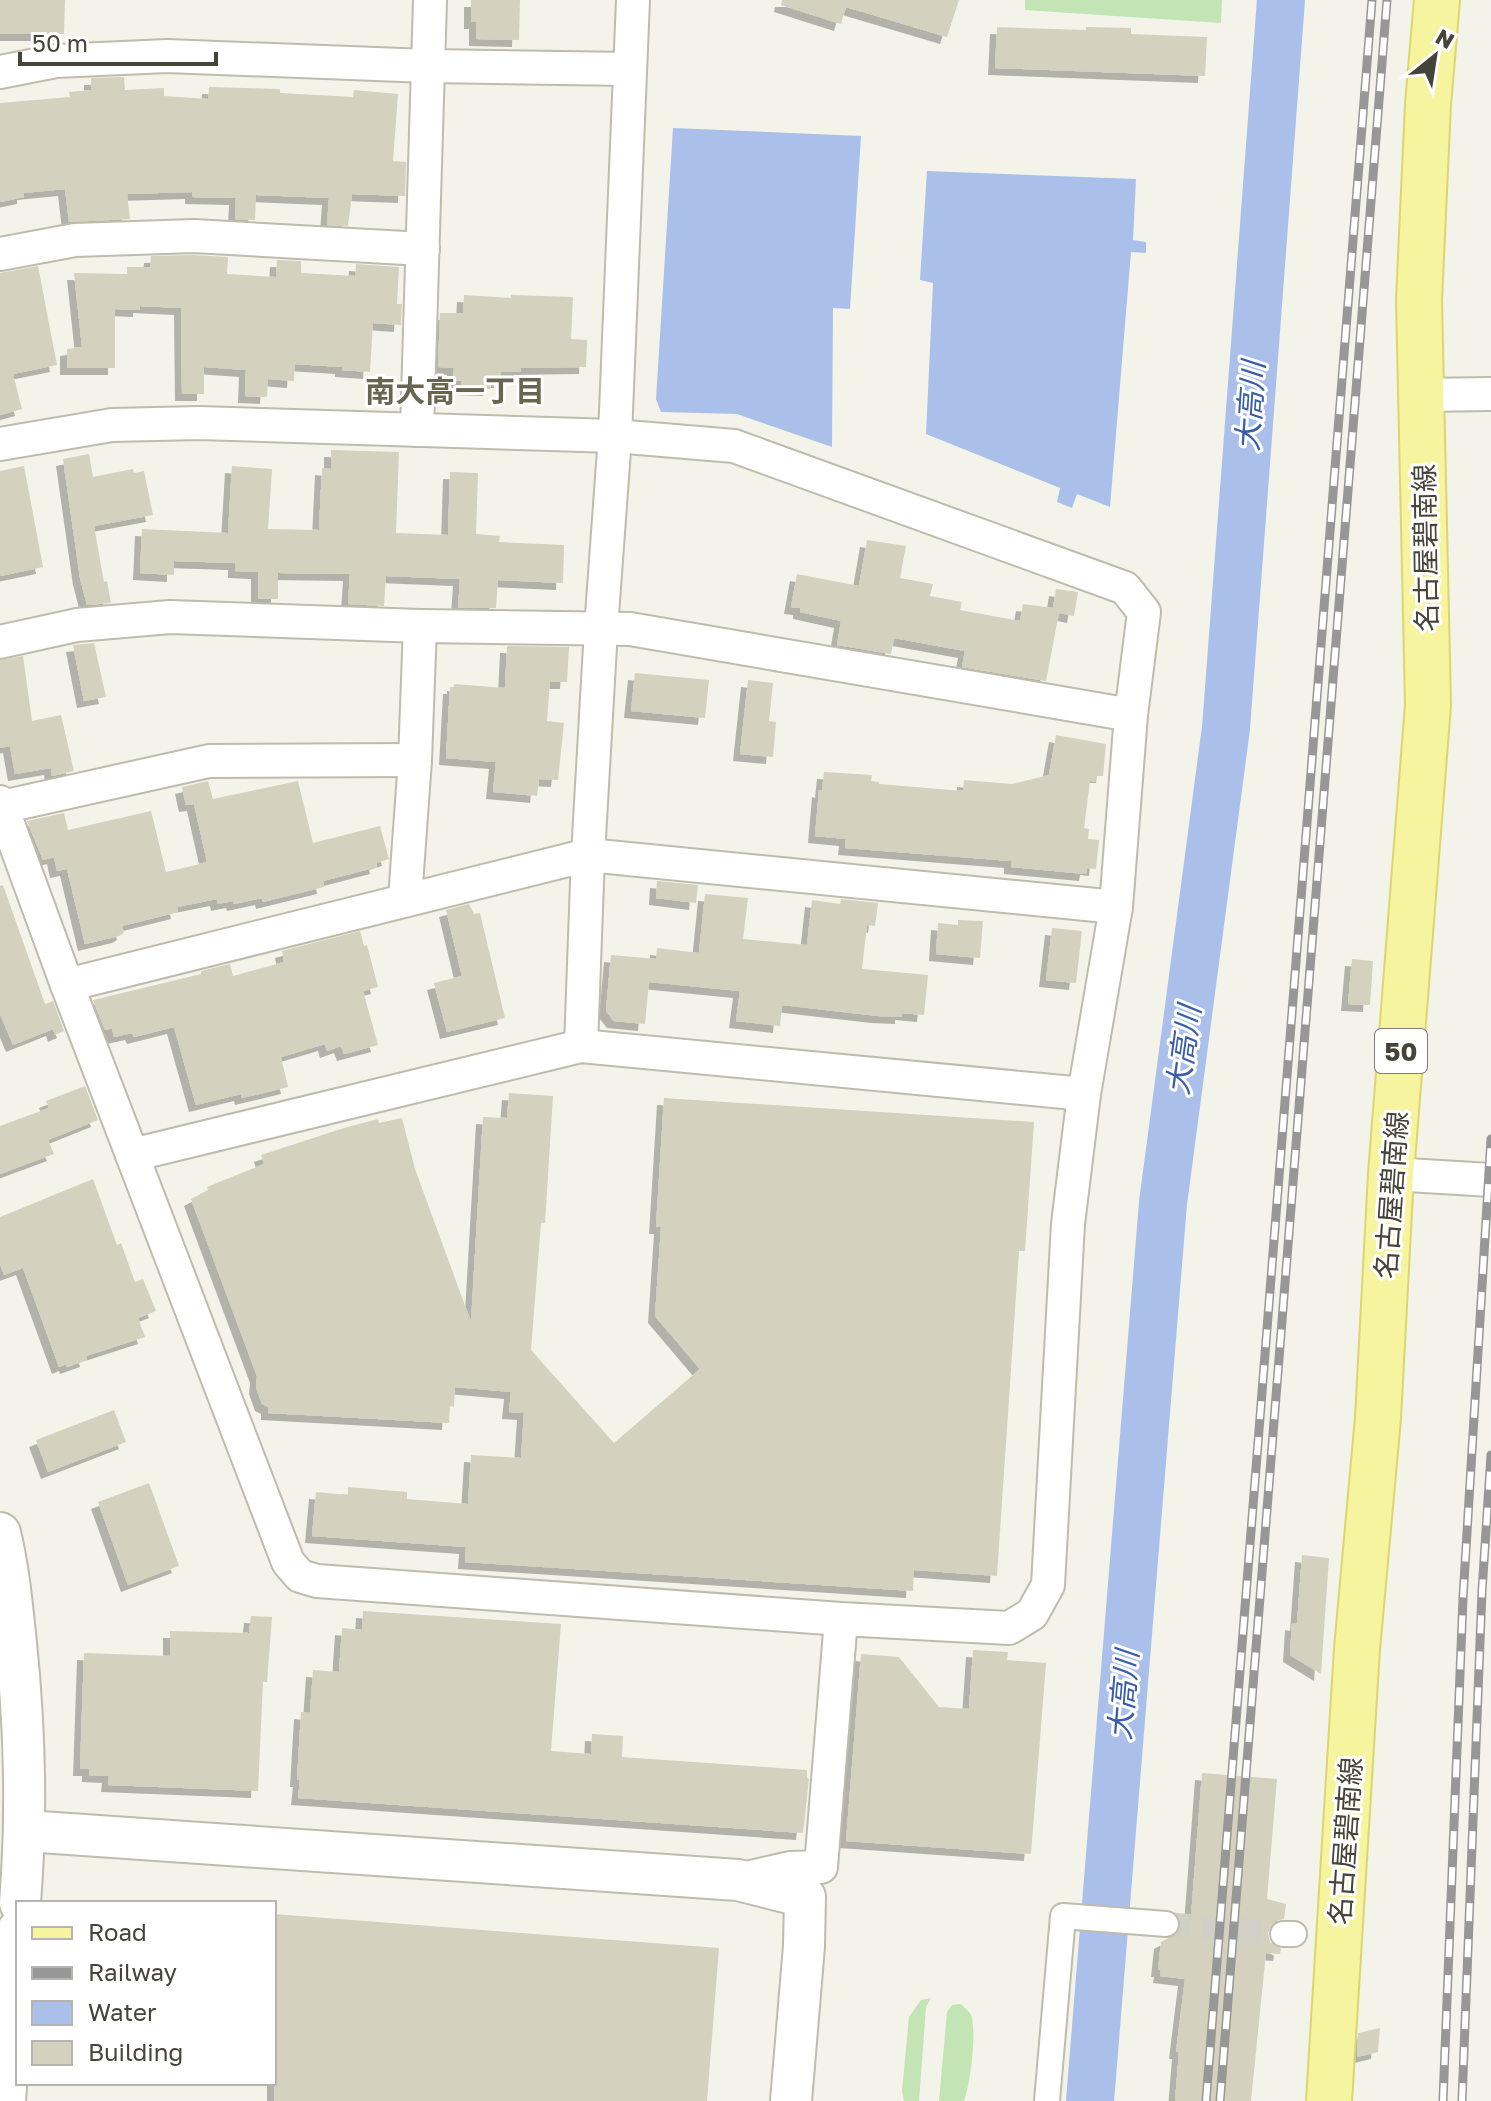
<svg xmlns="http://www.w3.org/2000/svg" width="1491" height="2101" viewBox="0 0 1491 2101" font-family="'Golos Text','Noto Sans JP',sans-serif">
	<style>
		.green { fill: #c3e4b5 }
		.water { fill: #aac0eb }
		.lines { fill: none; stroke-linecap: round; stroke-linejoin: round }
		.river { stroke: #aac0eb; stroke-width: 48 }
		.building { fill: #d4d1bf; filter: url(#shadow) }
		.pedestrian-tunnel { stroke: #d0d0c6; stroke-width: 24; stroke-dasharray: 24 12; stroke-linecap: butt }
		.pedestrian-casing { stroke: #bebcac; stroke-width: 28 }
		.minor-casing { stroke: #bebcac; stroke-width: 36 }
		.tertiary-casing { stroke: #bebcac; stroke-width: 44 }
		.primary-casing { stroke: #dad670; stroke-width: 48 }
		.pedestrian { stroke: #fff; stroke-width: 24 }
		.minor { stroke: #fff; stroke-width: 32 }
		.tertiary { stroke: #fff; stroke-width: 40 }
		.primary { stroke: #f6f49f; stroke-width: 44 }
		.rail-casing { stroke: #979797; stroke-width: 9 }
		.rail { stroke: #fff; stroke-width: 6; stroke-dasharray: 18; stroke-linecap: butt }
		.labels { text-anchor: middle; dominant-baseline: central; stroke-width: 6; stroke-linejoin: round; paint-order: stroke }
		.shield { fill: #fff; stroke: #7e7c74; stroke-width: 2 }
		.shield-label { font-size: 26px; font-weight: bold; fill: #464438 }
		.street-label { font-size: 28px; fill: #464438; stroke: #fff }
		.neighbourhood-label { font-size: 30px; font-weight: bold; fill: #686550; stroke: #fff }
		.water-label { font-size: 30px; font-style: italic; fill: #395daa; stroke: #fff }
	</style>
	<defs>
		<filter id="shadow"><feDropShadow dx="-7" dy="7" stdDeviation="0" flood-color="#0004"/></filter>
	</defs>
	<rect width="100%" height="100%" fill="#f3f3e9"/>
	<g class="green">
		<polygon points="1025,0 1222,0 1221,23 1025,10"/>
		<polygon points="931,1998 926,2007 919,2101 904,2101 902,2091 909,2017 921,2000"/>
		<path d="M961,2004c0,0 8,8 9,9 8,14 0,73 -6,88h-25l8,-89 5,-7z"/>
	</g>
	<g class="water">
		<polygon points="673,128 861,136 850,309 833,308 832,447 737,414 661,412 656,399"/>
		<polygon points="927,171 1136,179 1133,240 1146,242 1146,253 1131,252 1110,507 1077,494 1072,508 1057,502 1060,488 926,434 933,283 920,280"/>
	</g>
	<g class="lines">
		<polyline class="river" points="1090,2101 1163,1203 1226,728 1281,0"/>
	</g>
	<g class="building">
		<polygon points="0,0 65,0 64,34 0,34"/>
		<polygon points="471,0 520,0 519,40 476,39 476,22 471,22"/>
		<polygon points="782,0 959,0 947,37 846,7 841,24 781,5"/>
		<polygon points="997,27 1086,30 1086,27 1131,28 1131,34 1207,37 1205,76 995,68"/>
		<polygon points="124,77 125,90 164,88 164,96 208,99 209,87 280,89 280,93 353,97 354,90 398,94 393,161 406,162 405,196 352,194 348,226 327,225 329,198 256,195 255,220 235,219 236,198 192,197 192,192 127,194 130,219 69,222 65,189 24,193 24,197 0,202 0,103 70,97 69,92 91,90 91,78"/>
		<polygon points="194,255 228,257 227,274 276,277 277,260 301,261 301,273 355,276 356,264 399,267 397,304 402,304 401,325 373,323 370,372 342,370 342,367 295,364 294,381 268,379 267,397 245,396 246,370 204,367 204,394 182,394 181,308 140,306 140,310 115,309 115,368 67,368 67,349 82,347 74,273 127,274 127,267 150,267 151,256"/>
		<polygon points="38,266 57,365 13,374 22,409 0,415 0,273"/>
		<polygon points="464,295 511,298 511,295 573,297 571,339 587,340 586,367 521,368 521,372 501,372 501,381 491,381 490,389 461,388 462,381 453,381 454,368 438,367 440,313 463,313"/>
		<polygon points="331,450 399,452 396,533 448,535 450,472 478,473 476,534 500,536 499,542 564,545 563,583 498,580 496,608 458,608 460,579 386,576 384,606 348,604 350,574 278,573 278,599 258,599 258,572 235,571 235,563 174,561 174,575 140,573 142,529 228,533 232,466 272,469 268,529 319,530 322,468 331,469"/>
		<polygon points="89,454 93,477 133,469 134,473 144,471 153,515 94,526 104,582 107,581 111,603 87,605 80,578 63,459"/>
		<polygon points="24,466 43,567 0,576 0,471"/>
		<polygon points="867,540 906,546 900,578 933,584 930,596 962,602 960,610 1020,621 1023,604 1053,608 1056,589 1078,592 1074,616 1059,613 1046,681 962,667 965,651 894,638 891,654 837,645 841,621 800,612 800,608 791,607 797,574 859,586"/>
		<polygon points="94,643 106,697 84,701 73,645"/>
		<polygon points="507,646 569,647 567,682 550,682 547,721 564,723 558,780 539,779 537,796 493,792 496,762 446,758 450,687 454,687 454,684 505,688"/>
		<polygon points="23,656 32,721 61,715 74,771 52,776 51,768 15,774 10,746 0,748 0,660"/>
		<polygon points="635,673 709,680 705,718 631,711"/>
		<polygon points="748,680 773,683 769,721 776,722 773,757 740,754"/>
		<polygon points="1056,735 1106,744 1103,776 1096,776 1095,782 1090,781 1084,828 1089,829 1088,839 1099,840 1096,869 1087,868 1086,874 1011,867 1011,861 845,848 846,839 815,836 819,790 822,791 824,772 872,775 871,781 879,782 879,784 963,791 964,780 1012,784 1049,775"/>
		<polygon points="208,781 213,799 298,781 313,843 380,826 389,859 376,863 377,867 323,881 324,887 263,902 262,898 234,904 233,901 218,904 217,899 177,907 178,912 122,926 124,933 119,936 85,944 67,869 57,871 54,857 43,860 27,821 64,813 68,830 151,811 166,872 188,867 207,862 194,804 186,805 182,787"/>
		<polygon points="657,881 698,885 696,903 656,898"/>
		<polygon points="3,885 45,1004 53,1001 64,1031 55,1035 53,1029 13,1045 0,1014 0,886"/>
		<polygon points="705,894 748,898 743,939 807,945 812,900 840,904 841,899 878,903 875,926 867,925 862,969 928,975 924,1015 902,1013 902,1017 878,1016 782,1005 780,1026 736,1021 740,991 649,982 645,1024 614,1021 606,1011 611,955 656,959 657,948 699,953"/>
		<polygon points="469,904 474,914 480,913 505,1018 447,1032 434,983 462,976 446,910"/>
		<polygon points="958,920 983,921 980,958 936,954 938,923 958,925"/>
		<polygon points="1052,928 1082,931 1076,983 1046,980"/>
		<polygon points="360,931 364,946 367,945 378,987 363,991 378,1045 344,1054 341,1046 327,1051 325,1044 281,1057 288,1087 242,1098 241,1094 196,1105 174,1027 134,1037 132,1033 114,1037 112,1028 105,1030 93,1000 201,974 201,971 230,964 233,976 284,962 282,951"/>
		<polygon points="1352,959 1373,961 1370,1005 1348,1004"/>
		<polygon points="85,1086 98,1120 48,1140 54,1154 0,1174 0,1126 49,1108 46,1101"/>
		<polygon points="509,1093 553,1096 545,1223 541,1223 531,1350 614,1443 700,1369 655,1316 661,1227 656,1227 664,1098 1034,1122 1025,1251 1019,1251 997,1576 914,1570 913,1591 465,1562 466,1547 312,1536 316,1492 348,1495 348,1487 407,1492 407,1499 468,1504 471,1455 521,1458 524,1413 509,1412 511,1392 455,1387 454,1407 450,1406 449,1423 268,1413 268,1407 262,1404 256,1387 257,1376 191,1199 208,1190 207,1187 264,1164 261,1155 344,1128 378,1119 379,1123 402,1118 415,1169 471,1322 483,1117 507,1118"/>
		<polygon points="93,1179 117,1245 121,1243 135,1282 143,1279 156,1311 138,1318 145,1337 86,1356 87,1360 67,1367 66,1364 59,1367 23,1268 4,1275 0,1264 0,1217"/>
		<polygon points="114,1410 126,1442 48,1472 36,1440"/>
		<polygon points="149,1483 179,1566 128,1585 98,1502"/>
		<polygon points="1302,1555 1329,1558 1321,1674 1290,1655 1292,1623 1297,1624"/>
		<polygon points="363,1611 561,1624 551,1751 591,1754 592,1734 623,1736 622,1757 807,1770 807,1778 809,1779 803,1833 298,1798 300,1780 297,1780 301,1712 310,1713 313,1670 339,1672 342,1628 362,1630"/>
		<polygon points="251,1616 272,1617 267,1682 263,1682 258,1791 108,1785 109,1776 89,1775 89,1769 80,1769 84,1653 170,1656 170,1631 249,1633"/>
		<polygon points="973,1650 1008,1652 1007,1660 1046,1663 1031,1854 846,1841 861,1654 899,1657 939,1707 969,1709"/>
		<polygon points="1202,1773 1277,1779 1267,1899 1286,1904 1284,1919 1275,1921 1268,1933 1270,1942 1281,1949 1280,1954 1266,1953 1251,2101 1175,2101 1179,2052 1176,2052 1185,1979 1160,1976 1161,1970 1158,1970 1161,1942 1178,1933 1181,1924 1178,1916 1191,1917"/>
		<polygon points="274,1914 719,1948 707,2101 274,2101"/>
		<polygon points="1380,2028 1378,2052 1357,2057 1358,2033"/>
	</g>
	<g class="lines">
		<polyline class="pedestrian-tunnel" points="1166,1924 1283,1934"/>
		<g class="pedestrian-casing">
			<g id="pedestrian">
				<polyline points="1283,1934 1294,1934"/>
				<polyline points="1047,2101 1063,1916 1166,1924"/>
			</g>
		</g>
		<g class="minor-casing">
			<g id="minor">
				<polyline points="0,72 56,61 167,56 427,66 630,69"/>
				<polyline points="0,254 75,240 194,236 423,249"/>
				<polyline points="1421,395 1491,394"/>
				<polyline points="417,430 430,0"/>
				<polyline points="0,444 112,425 199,423 615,436 734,446 1125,588 1144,612 1131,715 1116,907 1084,1094 1068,1224 1048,1585 1032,1614 1009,1628 841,1619 317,1581 300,1576 288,1562 67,985 0,802"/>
				<polyline points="0,642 77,625 170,617 420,626 630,629 1131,715"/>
				<polyline points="2,807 209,761 415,760"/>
				<polyline points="405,899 415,760 420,626"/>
				<polyline points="67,985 588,855 1116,907"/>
				<polyline points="581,1046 588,855 601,629 615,436 633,0"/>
				<polyline points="132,1155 581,1046 1084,1094"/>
				<polyline points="1391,1174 1491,1180"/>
				<polyline points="738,1880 790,1868 821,1867 841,1619"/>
			</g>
		</g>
		<g class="tertiary-casing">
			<g id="tertiary">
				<path d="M0,1533c9,37 12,73 16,110 9,87 11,173 4,260"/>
				<polyline points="26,1831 738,1880 805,1897 804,1946 791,2101"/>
				<polyline points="5,2101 18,1930"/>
			</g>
		</g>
		<g class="primary-casing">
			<polyline id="primary" points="1329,2101 1357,1649 1378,1418 1391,1174 1428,705 1419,300 1428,104 1437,0"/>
		</g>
		<use href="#pedestrian" class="pedestrian"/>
		<use href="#minor" class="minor"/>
		<use href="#tertiary" class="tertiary"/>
		<use href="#primary" class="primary"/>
		<g class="rail-casing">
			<g id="rail">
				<polyline points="1206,2101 1372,0"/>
				<polyline points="1220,2101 1387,0"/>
				<polyline points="1443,2101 1463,1598 1491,1139"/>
				<polyline points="1462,2101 1482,1591 1491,1455"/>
			</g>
		</g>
		<use href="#rail" class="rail"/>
	</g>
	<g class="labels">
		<rect class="shield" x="1375" y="1029" width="52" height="44" rx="6"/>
		<g class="shield-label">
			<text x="1401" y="1051">50</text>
		</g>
		<g class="street-label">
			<text transform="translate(1425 548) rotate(-91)">名古屋碧南線</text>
			<text transform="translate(1391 1195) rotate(-86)">名古屋碧南線</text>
			<text transform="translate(1345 1841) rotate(-86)">名古屋碧南線</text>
		</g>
		<g class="neighbourhood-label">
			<text x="455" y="391">南大高一丁目</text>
		</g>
		<g class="water-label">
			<text transform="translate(1250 406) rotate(-86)">大高川</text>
			<text transform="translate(1183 1050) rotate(-82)">大高川</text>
			<text transform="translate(1123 1695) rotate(-85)">大高川</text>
		</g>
	</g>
	<rect x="16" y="1901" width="260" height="184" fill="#ffffff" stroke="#b5b4af" stroke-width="2"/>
	<rect x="32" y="1927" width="40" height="12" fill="#f6f49f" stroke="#b5b4af" stroke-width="2"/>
	<text x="88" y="1941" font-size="24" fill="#464438">Road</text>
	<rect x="32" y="1967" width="40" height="12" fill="#979797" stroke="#b5b4af" stroke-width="2"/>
	<text x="88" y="1981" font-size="24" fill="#464438">Railway</text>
	<rect x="32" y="2001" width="40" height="24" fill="#aac0eb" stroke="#b5b4af" stroke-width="2"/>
	<text x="88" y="2021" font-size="24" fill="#464438">Water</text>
	<rect x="32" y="2041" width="40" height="24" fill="#d4d1bf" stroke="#b5b4af" stroke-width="2"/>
	<text x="88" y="2061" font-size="24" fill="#464438">Building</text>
	<g transform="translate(1435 56) rotate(30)" stroke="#ffffff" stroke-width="6" paint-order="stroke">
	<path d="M0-6L14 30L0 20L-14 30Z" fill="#464438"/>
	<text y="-12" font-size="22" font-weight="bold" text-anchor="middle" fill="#464438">N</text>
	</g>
	<path d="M20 52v12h196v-12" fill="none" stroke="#464438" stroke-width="4"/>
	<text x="32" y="52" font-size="24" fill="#464438" stroke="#ffffff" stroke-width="6" paint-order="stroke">50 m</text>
</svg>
